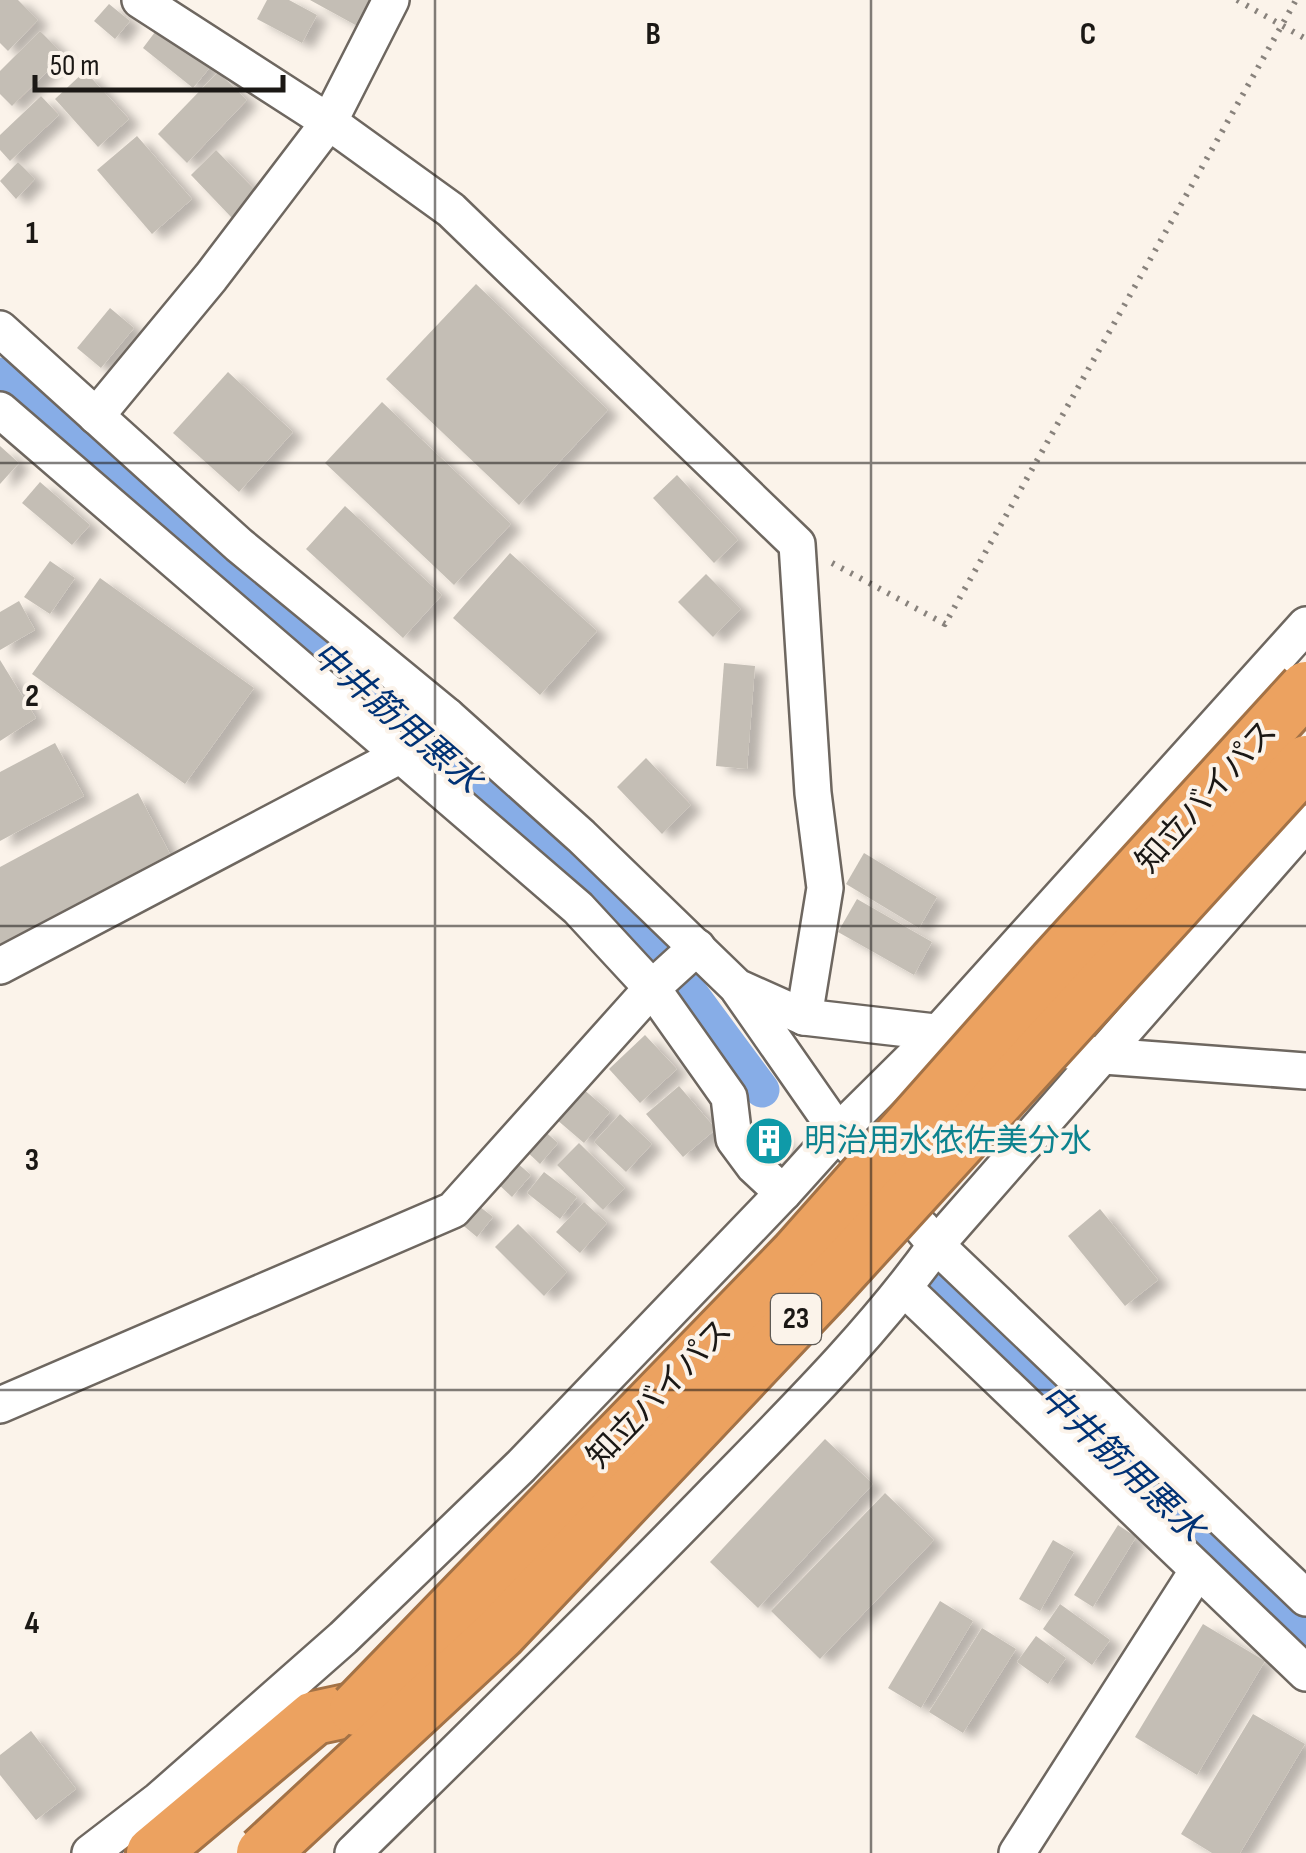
<svg xmlns="http://www.w3.org/2000/svg" width="1306" height="1853" viewBox="0 0 1306 1853" font-family="'Sofia Sans Condensed','Noto Sans JP',sans-serif">
	<style>
		.lines { fill: none; stroke-linecap: round; stroke-linejoin: round }
		.canal { stroke: #87ade7; stroke-width: 35 }
		.building { fill: #c4beb5; filter: url(#shadow) }
		.minor-casing { stroke: #6e6760; stroke-width: 40 }
		.highway-casing { stroke: #a37246; stroke-width: 58 }
		.path { stroke: #88827c; stroke-width: 6; stroke-dasharray: 2.5 8; stroke-linecap: butt }
		.minor { stroke: #fff; stroke-width: 35 }
		.highway { stroke: #eca260; stroke-width: 52 }
		.highway-bridge-casing { stroke: #a37246; stroke-width: 58; stroke-linecap: butt }
		.highway-bridge { stroke: #eca260; stroke-width: 52 }
		.grid { fill: none; stroke: #1b1815; stroke-width: 2.5; stroke-opacity: 0.55 }
		.labels { text-anchor: middle; dominant-baseline: central; stroke-width: 8; stroke-linejoin: round; paint-order: stroke }
		.shield { fill: #fbf3ea; stroke: #5e5a55; stroke-width: 2.5 }
		.shield-label { font-size: 30px; font-weight: bold; fill: #1b1815 }
		.street-label { font-size: 32px; fill: #1b1815; stroke: #fbf3ea }
		.culture-label { font-size: 32px; fill: #0d838f; stroke: #fbf3ea; text-anchor: start }
		.water-label { font-size: 35px; font-style: italic; fill: #013275; stroke: #fbf3ea }
		.grid-label { font-size: 32px; text-anchor: middle; font-weight: bold; fill: #1b1815; stroke: #fbf3ea; stroke-width: 8; stroke-linejoin: round; paint-order: stroke }
	</style>
	<defs>
		<filter id="shadow"><feDropShadow dx="11" dy="6" stdDeviation="5" flood-color="#0004"/></filter>
	</defs>
	<rect width="100%" height="100%" fill="#fbf3ea"/>
	<g class="lines">
		<g class="canal">
			<polyline points="0,375 588,884 669,964 762,1090"/>
			<polyline points="936,1288 1306,1639"/>
		</g>
	</g>
	<g class="building">
		<polygon points="0,0 18,0 38,20 8,51 0,43"/>
		<polygon points="267,0 289,0 317,15 302,43 257,19"/>
		<polygon points="310,0 374,0 359,27"/>
		<polygon points="109,4 130,21 115,39 94,21"/>
		<polygon points="161,24 212,65 193,88 143,48"/>
		<polygon points="40,31 64,55 12,106 0,94 0,71"/>
		<polygon points="85,71 129,119 98,147 55,99"/>
		<polygon points="218,72 247,100 187,163 158,134"/>
		<polygon points="41,96 59,115 10,161 0,150 0,135"/>
		<polygon points="137,136 192,199 152,234 97,170"/>
		<polygon points="216,150 258,193 232,218 191,175"/>
		<polygon points="18,162 35,179 16,199 0,181"/>
		<polygon points="476,284 608,410 519,505 386,379"/>
		<polygon points="110,308 134,328 101,368 77,348"/>
		<polygon points="228,372 293,432 239,492 173,433"/>
		<polygon points="382,402 511,524 454,585 325,463"/>
		<polygon points="0,446 19,463 0,484"/>
		<polygon points="677,475 738,540 714,563 653,498"/>
		<polygon points="40,482 90,525 72,545 22,503"/>
		<polygon points="345,506 442,595 403,638 306,549"/>
		<polygon points="510,553 597,631 540,695 453,618"/>
		<polygon points="50,561 75,578 50,614 24,597"/>
		<polygon points="706,574 741,609 713,637 678,602"/>
		<polygon points="100,578 254,688 185,784 32,674"/>
		<polygon points="19,601 35,630 0,650 0,612"/>
		<polygon points="0,660 36,718 0,741"/>
		<polygon points="724,663 755,666 747,769 716,766"/>
		<polygon points="55,743 84,796 0,841 0,772"/>
		<polygon points="646,758 691,805 662,834 617,787"/>
		<polygon points="138,793 170,854 0,944 0,867"/>
		<polygon points="864,853 937,897 919,928 846,884"/>
		<polygon points="857,899 932,942 914,975 838,932"/>
		<polygon points="645,1035 677,1069 640,1103 609,1069"/>
		<polygon points="679,1086 716,1129 683,1157 646,1114"/>
		<polygon points="582,1088 610,1112 584,1143 556,1119"/>
		<polygon points="620,1114 652,1144 626,1172 594,1142"/>
		<polygon points="761,1128 768,1138 777,1131 786,1144 766,1159 750,1136"/>
		<polygon points="542,1129 558,1143 540,1164 524,1149"/>
		<polygon points="579,1143 625,1188 603,1210 557,1165"/>
		<polygon points="516,1162 531,1175 512,1197 497,1183"/>
		<polygon points="544,1172 577,1197 560,1219 527,1193"/>
		<polygon points="584,1202 607,1223 580,1253 556,1232"/>
		<polygon points="475,1203 493,1217 477,1237 459,1222"/>
		<polygon points="1100,1209 1158,1280 1125,1306 1068,1236"/>
		<polygon points="518,1224 567,1272 544,1296 495,1247"/>
		<polygon points="825,1439 873,1484 758,1608 710,1562"/>
		<polygon points="885,1493 934,1540 820,1659 771,1611"/>
		<polygon points="1118,1525 1136,1537 1093,1607 1074,1595"/>
		<polygon points="1053,1540 1074,1552 1040,1611 1019,1599"/>
		<polygon points="940,1601 973,1621 921,1708 888,1688"/>
		<polygon points="1060,1604 1110,1640 1092,1665 1043,1629"/>
		<polygon points="1203,1624 1265,1661 1197,1775 1135,1737"/>
		<polygon points="982,1628 1016,1649 963,1733 929,1712"/>
		<polygon points="1036,1636 1066,1658 1048,1684 1017,1662"/>
		<polygon points="1253,1714 1305,1744 1240,1853 1212,1853 1181,1834"/>
		<polygon points="31,1731 76,1789 36,1820 0,1775 0,1755"/>
	</g>
	<g class="lines">
		<g class="minor-casing">
			<g id="minor">
				<polyline points="140,0 329,122 451,210 797,544 813,793 825,888 804,1017"/>
				<polyline points="0,329 239,545 447,716 581,836 737,987 804,1017 952,1034"/>
				<polyline points="0,410 578,908 652,988 453,1210 0,1405"/>
				<polyline points="96,416 211,277 329,122 391,0"/>
				<polyline points="697,947 652,988 729,1097 734,1139 754,1166 783,1193"/>
				<polyline points="0,966 401,755 447,716"/>
				<polyline points="739,990 838,1132 851,1147"/>
				<polyline points="1033,1046 1104,1056 1306,1071"/>
				<polyline points="921,1227 936,1245 1306,1598"/>
				<polyline points="905,1289 1306,1673"/>
				<polyline points="90,1853 159,1800 343,1638 521,1466 783,1193 838,1132 939,1032 1306,625"/>
				<path d="M353,1853c123,-121 246,-241 366,-365 76,-78 153,-154 217,-243l370,-422"/>
				<polyline points="1017,1853 1198,1570"/>
			</g>
		</g>
		<g class="highway-casing">
			<polyline id="highway" points="153,1853 314,1718 356,1709"/>
		</g>
		<g class="path">
			<polyline points="1237,0 1306,39"/>
			<polyline points="832,563 945,624 1296,0"/>
		</g>
		<use href="#minor" class="minor"/>
		<use href="#highway" class="highway"/>
		<g class="highway-bridge-casing">
			<g id="highway-bridge">
				<polyline points="356,1709 797,1254 1055,963 1306,688"/>
				<polyline points="263,1853 500,1633 824,1290 1306,762"/>
			</g>
		</g>
		<use href="#highway-bridge" class="highway-bridge"/>
	</g>
	<path class="grid" d="M435,0v1853M871,0v1853M0,463h1306M0,926h1306M0,1390h1306"/>
	<defs>
		<g id="building-disc" transform="scale(2.5)"><circle r="9.5" fill="#0f9aa8" stroke="#fbf3ea"/><path d="M-4-6H4V6H1V3H-1V6H-4ZM-2.5-4.3h1.7v1.8h-1.7ZM.8-4.3h1.7v1.8H.8ZM-2.5-1h1.7V.8h-1.7ZM.8-1h1.7V.8H.8Z" fill="#fff"/></g>
	</defs>
	<g fill-rule="evenodd">
		<use href="#building-disc" x="769" y="1141"/>
	</g>
	<g class="labels">
		<rect class="shield" x="771" y="1294" width="50" height="50" rx="8"/>
		<g class="shield-label">
			<text x="796" y="1319">23</text>
		</g>
		<g class="street-label">
			<text transform="translate(1207 797) rotate(-48)">知立バイパス</text>
			<text transform="translate(660 1394) rotate(-46)">知立バイパス</text>
		</g>
		<g class="culture-label">
			<text x="804" y="1141">明治用水依佐美分水</text>
		</g>
		<g class="water-label">
			<text transform="translate(396 718) rotate(41)">中井筋用悪水</text>
			<text transform="translate(1121 1464) rotate(43)">中井筋用悪水</text>
		</g>
	</g>
	<g class="grid-label">
		<text x="653" y="44">B</text>
		<text x="1088" y="44">C</text>
		<text x="32" y="243">1</text>
		<text x="32" y="706">2</text>
		<text x="32" y="1170">3</text>
		<text x="32" y="1633">4</text>
	</g>
	<path d="M35 75v15h248v-15" fill="none" stroke="#1b1815" stroke-width="5"/>
	<text x="50" y="75" font-size="30" fill="#1b1815" stroke="#fbf3ea" stroke-width="8" paint-order="stroke">50 m</text>
</svg>
